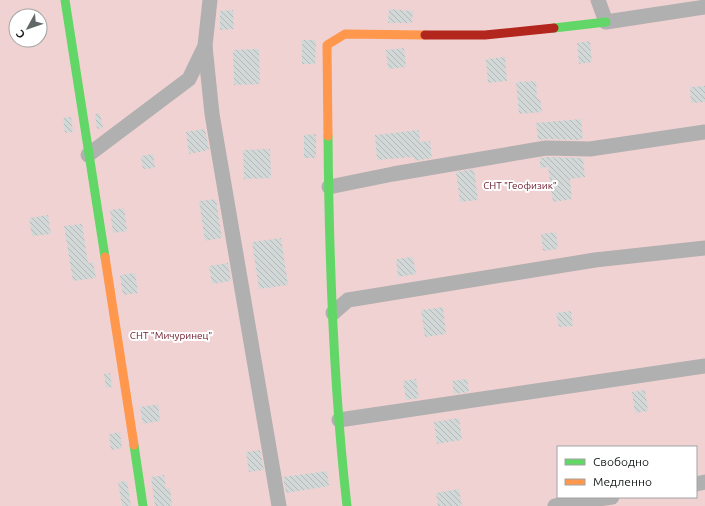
<svg xmlns="http://www.w3.org/2000/svg" width="705" height="506" viewBox="0 0 705 506" font-family="Ubuntu,sans-serif">
	<style>
		.green { fill: #f1d2d3; fill-rule: evenodd }
		.building { fill: url(#building-back-hatch) }
		.lines { fill: none; stroke-linecap: round; stroke-linejoin: round }
		.street { stroke: #b1b0b0; stroke-width: 15 }
		.fast { stroke: #63d668; stroke-width: 9 }
		.slow { stroke: #ff974d; stroke-width: 9 }
		.jam { stroke: #b3261e; stroke-width: 9 }
		.labels { text-anchor: middle; dominant-baseline: central; stroke-width: 4; stroke-linejoin: round; paint-order: stroke }
		.park-label { font-size: 10px; fill: #691525; stroke: #fff }
	</style>
	<defs>
		<pattern id="building-back-hatch" width="6" height="6" patternUnits="userSpaceOnUse"><rect width="6" height="6" fill="#d2d8d7"/><path d="M-1 5l2 2M0 0l6 6M5-1l2 2" fill="none" stroke="#b4b9b8"/></pattern>
	</defs>
	<rect width="100%" height="100%" fill="#f0f6f6"/>
	<path class="green" d="M0,0h705v506h-705zM16,16h24v24h-24zM558,447h138v50h-138z"/>
	<g class="building">
		<polygon points="389,9 413,11 412,23 388,23"/>
		<polygon points="233,10 234,29 220,30 220,11"/>
		<polygon points="302,40 316,40 315,64 302,64"/>
		<polygon points="590,41 592,62 579,64 577,43"/>
		<polygon points="404,48 406,67 388,69 386,50"/>
		<polygon points="259,49 260,84 234,85 233,50"/>
		<polygon points="505,57 507,81 488,83 486,59"/>
		<polygon points="536,81 537,99 540,99 542,112 519,114 516,82"/>
		<polygon points="705,86 705,102 691,103 690,87"/>
		<polygon points="100,113 103,128 97,129 95,114"/>
		<polygon points="71,117 73,132 65,133 63,118"/>
		<polygon points="581,119 583,138 580,139 580,140 546,139 538,140 536,123"/>
		<polygon points="205,129 209,150 189,154 186,132"/>
		<polygon points="419,130 420,142 430,141 432,158 415,161 414,157 377,160 375,135"/>
		<polygon points="316,134 316,158 304,158 304,135"/>
		<polygon points="270,149 271,178 244,179 243,150"/>
		<polygon points="153,154 155,168 143,169 141,156"/>
		<polygon points="547,157 583,158 585,177 570,179 572,199 553,202 548,167 540,168 540,158"/>
		<polygon points="474,169 478,200 460,202 456,172"/>
		<polygon points="216,199 222,238 205,241 199,201"/>
		<polygon points="124,208 127,231 113,233 110,210"/>
		<polygon points="48,215 51,234 32,236 29,218"/>
		<polygon points="82,224 88,263 93,262 96,278 73,281 64,226"/>
		<polygon points="556,232 558,249 543,251 541,234"/>
		<polygon points="281,238 288,285 259,289 252,242"/>
		<polygon points="413,257 416,274 398,277 396,259"/>
		<polygon points="228,263 231,281 212,284 209,266"/>
		<polygon points="135,273 138,293 123,295 120,275"/>
		<polygon points="443,307 446,334 425,337 421,310"/>
		<polygon points="571,311 573,326 559,327 556,313"/>
		<polygon points="110,373 112,387 106,388 104,374"/>
		<polygon points="416,379 419,398 406,400 403,381"/>
		<polygon points="467,379 469,392 454,394 452,381"/>
		<polygon points="645,390 648,411 635,413 632,392"/>
		<polygon points="158,404 160,421 143,424 140,407"/>
		<polygon points="459,418 462,440 437,444 434,422"/>
		<polygon points="120,432 122,448 111,450 109,434"/>
		<polygon points="260,450 264,470 249,472 246,452"/>
		<polygon points="327,471 329,486 286,493 283,477"/>
		<polygon points="164,475 166,489 170,488 172,506 155,506 151,477"/>
		<polygon points="127,481 131,506 122,506 118,482"/>
		<polygon points="459,489 462,506 438,506 436,493"/>
	</g>
	<g class="lines">
		<g class="street">
			<polyline points="598,0 606,22 705,7"/>
			<polyline points="205,46 212,114 279,506"/>
			<polyline points="88,155 189,79 205,46 210,0"/>
			<polyline points="329,187 393,174 546,148 590,149 705,132"/>
			<polyline points="333,313 348,300 595,260 705,248"/>
			<polyline points="339,420 705,366"/>
			<polyline points="696,484 705,482"/>
			<polyline points="555,506 612,497"/>
		</g>
		<g class="fast">
			<polyline points="65,0 105,257"/>
			<polyline points="554,28 606,22"/>
			<path d="M328,136c1,124 5,247 19,370"/>
			<polyline points="134,445 143,506"/>
		</g>
		<g class="slow">
			<polyline points="328,136 327,45 345,34 425,35"/>
			<polyline points="105,257 134,445"/>
		</g>
		<polyline class="jam" points="425,35 485,35 554,28"/>
	</g>
	<g class="labels">
		<g class="park-label">
			<text x="520" y="185">СНТ "Геофизик"</text>
			<text x="171" y="335">СНТ "Мичуринец"</text>
		</g>
	</g>
	<rect x="557" y="446" width="140" height="52" fill="#ffffff" stroke="#a2a4a3"/>
	<rect x="565" y="459" width="20" height="6" fill="#63d668" stroke="#a2a4a3"/>
	<text x="593" y="466" font-size="12" fill="#161b1a">Свободно</text>
	<rect x="565" y="479" width="20" height="6" fill="#ff974d" stroke="#a2a4a3"/>
	<text x="593" y="486" font-size="12" fill="#161b1a">Медленно</text>
	<g transform="translate(28 28) rotate(230)"><circle r="19" fill="#ffffff" stroke="#a2a4a3"/>
	<path d="M0-3L7 15L0 10L-7 15Z" fill="#626867"/>
	<text y="-6" font-size="11" font-weight="bold" text-anchor="middle" fill="#161b1a">С</text>
	</g>
</svg>
